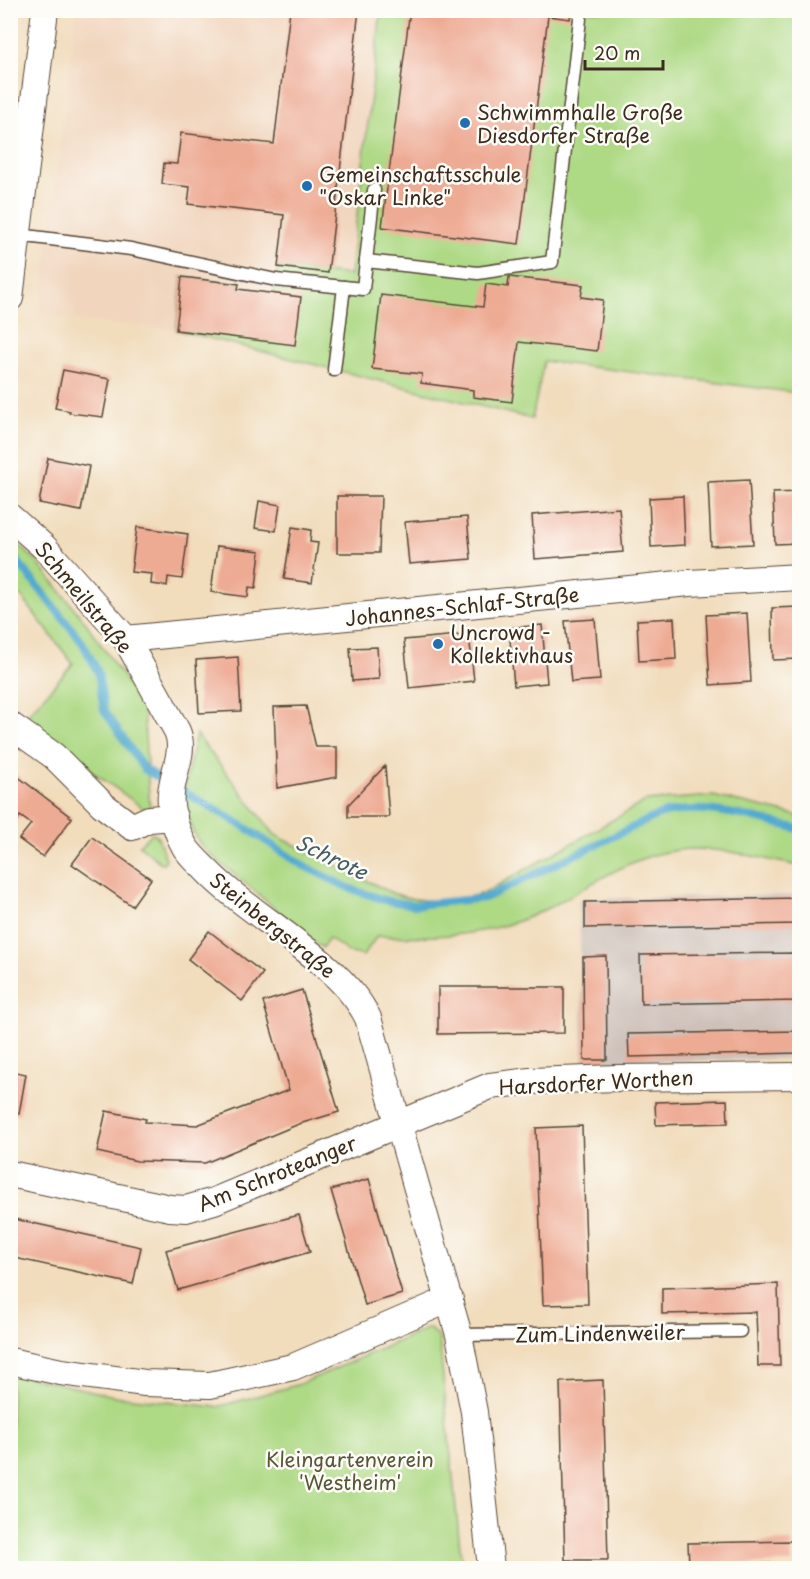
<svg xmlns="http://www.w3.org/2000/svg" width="810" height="1579" viewBox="0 0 810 1579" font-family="'Playpen Sans',sans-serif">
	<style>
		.built { fill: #f1d5bd }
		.industrial { fill: #cec1ba }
		.green { fill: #aed985; stroke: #748252; stroke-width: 1.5 }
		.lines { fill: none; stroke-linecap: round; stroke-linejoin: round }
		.stream { stroke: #52a9cf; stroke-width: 8 }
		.building { fill: #eeab94 }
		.service-casing { stroke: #564536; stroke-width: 15 }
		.minor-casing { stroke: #564536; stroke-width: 28 }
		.service { stroke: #fff; stroke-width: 12 }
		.minor { stroke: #fff; stroke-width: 26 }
		.poi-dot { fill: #1f6fb2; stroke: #fdfcf7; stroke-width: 2 }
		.labels { text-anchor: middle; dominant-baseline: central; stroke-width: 5; stroke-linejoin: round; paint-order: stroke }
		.poi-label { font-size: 20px; fill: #3b2a1e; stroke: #fdfcf7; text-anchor: start }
		.street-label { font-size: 20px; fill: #3b2a1e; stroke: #fdfcf7 }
		.park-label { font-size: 20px; fill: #585638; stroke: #fdfcf7 }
		.water-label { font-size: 21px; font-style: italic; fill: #445d65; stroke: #fdfcf7 }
	</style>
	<rect width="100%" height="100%" fill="#fdfcf7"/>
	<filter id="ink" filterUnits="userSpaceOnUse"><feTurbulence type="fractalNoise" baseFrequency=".0167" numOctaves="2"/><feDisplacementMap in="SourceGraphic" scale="12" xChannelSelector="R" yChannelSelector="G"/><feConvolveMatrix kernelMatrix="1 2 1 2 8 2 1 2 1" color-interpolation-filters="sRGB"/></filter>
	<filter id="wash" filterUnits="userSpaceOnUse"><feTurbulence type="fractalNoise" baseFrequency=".008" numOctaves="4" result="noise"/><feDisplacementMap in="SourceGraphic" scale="24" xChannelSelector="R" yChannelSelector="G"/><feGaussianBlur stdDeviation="1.35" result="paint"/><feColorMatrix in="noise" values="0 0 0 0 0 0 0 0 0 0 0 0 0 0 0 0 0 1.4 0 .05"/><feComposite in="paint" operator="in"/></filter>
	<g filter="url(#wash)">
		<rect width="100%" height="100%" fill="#f1dcbc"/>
		<polygon class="built" points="76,11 381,11 350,275 278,267 274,294 238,289 183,278 176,330 40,315"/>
		<polygon class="industrial" points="799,895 799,1058 583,1063 579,899"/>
		<g class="green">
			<polygon points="381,11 799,11 799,393 544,361 532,419 176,330 182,277 239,284 238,289 274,294 278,267 350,275"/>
			<polygon points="11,537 38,563 86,623 143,706 150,810 146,810 22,721 73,664 21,596 11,594"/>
			<path d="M196,734l79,101 117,58c30,11 61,9 92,0l162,-92 67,-5 86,20v50c-38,-7 -82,-21 -121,-16 -50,6 -88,37 -132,59 -53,28 -111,29 -169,27l-14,20 -15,-4 -19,-14 -7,10 -120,-101 -9,-15 -11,-32z"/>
			<polygon points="152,833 157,835 166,860 162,864 139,845"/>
			<polygon points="429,1328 439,1338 462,1568 11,1568 11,1373 114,1396 217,1407 300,1384"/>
		</g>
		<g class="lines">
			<path class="stream" d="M10,552l72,90 16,30 6,38 40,59 96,55 64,42 47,23 37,12 27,4 70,-7 171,-82c47,-16 98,3 144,13"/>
		</g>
		<g id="blocks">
			<g class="building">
				<polygon points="290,10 359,10 328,273 278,267 284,215 188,204 190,187 162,184 164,163 177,164 181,133 274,144"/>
				<polygon points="410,10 571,10 570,19 548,16 519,244 382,227"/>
				<polygon points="182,277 239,284 238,289 301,297 295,345 176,330"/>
				<polygon points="509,277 583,285 581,297 603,300 597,351 519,342 512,402 473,397 473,390 421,383 422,374 372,369 381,295 483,307 486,284 508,287"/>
				<polygon points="63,370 110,379 103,417 69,413 70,411 55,408"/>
				<polygon points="48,458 89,466 81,511 39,503"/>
				<polygon points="749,480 753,544 711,546 708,482"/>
				<polygon points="800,492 800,543 775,544 773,493"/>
				<polygon points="337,496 381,496 379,553 337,553"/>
				<polygon points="683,496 685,545 651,547 649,498"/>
				<polygon points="259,501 280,505 276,531 255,528"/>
				<polygon points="619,508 623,552 535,559 532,515"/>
				<polygon points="467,517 471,559 409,564 405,522"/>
				<polygon points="137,527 188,534 182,579 168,577 167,586 151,584 152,574 131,572"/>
				<polygon points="292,527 311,530 310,542 318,543 312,583 284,579"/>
				<polygon points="217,546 260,551 256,588 249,587 248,597 211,592"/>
				<polygon points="800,607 800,659 773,660 772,608"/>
				<polygon points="747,613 751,682 710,685 706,615"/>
				<polygon points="674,618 676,659 639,661 637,620"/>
				<polygon points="595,619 600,680 571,682 565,621"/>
				<polygon points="542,625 547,683 514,686 509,628"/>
				<polygon points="469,634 474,681 409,688 404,640"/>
				<polygon points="377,647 379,679 352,681 350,648"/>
				<polygon points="238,657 241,711 199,713 196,660"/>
				<polygon points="306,706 316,747 337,747 337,777 277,788 274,707"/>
				<polygon points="385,766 389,817 348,817 348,805"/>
				<polygon points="12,772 72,818 43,857 19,839 31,824 20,816 17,820 10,815"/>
				<polygon points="92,837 151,879 132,906 72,864"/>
				<polygon points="800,898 800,924 585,928 585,902"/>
				<polygon points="209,931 263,973 242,1001 188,959"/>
				<polygon points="800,953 800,1001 641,1004 640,955"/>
				<polygon points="606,956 607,1060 584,1060 583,957"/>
				<polygon points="438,987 564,987 564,1033 438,1034"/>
				<polygon points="302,990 339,1112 299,1124 205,1163 137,1161 97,1152 106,1111 146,1119 145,1122 197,1125 289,1090 263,1002"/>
				<polygon points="800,1031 800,1053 629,1057 628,1034"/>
				<polygon points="10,1071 26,1074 19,1114 10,1113"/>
				<polygon points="727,1100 728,1123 656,1125 655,1102"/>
				<polygon points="582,1126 588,1304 543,1305 536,1128"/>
				<polygon points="369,1179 402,1294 365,1305 331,1190"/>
				<polygon points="299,1215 310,1252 178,1290 166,1250"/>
				<polygon points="10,1218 141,1247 133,1284 10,1257"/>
				<polygon points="778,1284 780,1366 758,1366 756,1312 662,1314 662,1288"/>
				<polygon points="603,1380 608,1560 565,1560 560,1382"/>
				<polygon points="792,1541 792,1563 689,1565 688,1543"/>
			</g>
		</g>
	</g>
	<g filter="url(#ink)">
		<use href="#blocks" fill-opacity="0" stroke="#564536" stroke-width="1.5"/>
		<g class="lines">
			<g class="service-casing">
				<g id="service">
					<polyline points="18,235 131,249 276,280 363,289 366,261 478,273 552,262 581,10"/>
					<polyline points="366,261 374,190"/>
					<polyline points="334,370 344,287"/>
					<polyline points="459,1335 740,1331"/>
				</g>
			</g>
			<g class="minor-casing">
				<g id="minor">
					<polyline points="10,298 45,10"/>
					<path d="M10,517l34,30 82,92 51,92c9,20 -5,42 -6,63 -2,15 6,39 14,53 5,8 14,16 21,23 46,48 134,90 162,148l91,317 15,77 17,156"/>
					<polyline points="126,639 689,583 800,577"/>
					<polyline points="10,725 54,756 103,805 132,827 149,819 174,817"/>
					<polyline points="10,1174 170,1208 186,1209 214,1201 490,1086 530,1081 618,1078 800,1076"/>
					<polyline points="10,1361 61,1372 145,1383 210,1385 293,1367 450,1299"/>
				</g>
			</g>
			<use href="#service" class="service"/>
			<use href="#minor" class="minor"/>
		</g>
	</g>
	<g class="poi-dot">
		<circle cx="465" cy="123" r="6"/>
		<circle cx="307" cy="186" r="6"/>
		<circle cx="438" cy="644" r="6"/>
	</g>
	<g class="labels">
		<g class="poi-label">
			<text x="477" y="112">Schwimmhalle Große<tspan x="477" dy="23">Diesdorfer Straße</tspan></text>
			<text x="319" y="174">Gemeinschaftsschule<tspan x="319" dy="23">"Oskar Linke"</tspan></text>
			<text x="450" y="632">Uncrowd -<tspan x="450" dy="23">Kollektivhaus</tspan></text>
		</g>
		<g class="street-label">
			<text transform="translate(84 597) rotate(50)">Schmeilstraße</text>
			<text transform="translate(462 606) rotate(-6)">Johannes-Schlaf-Straße</text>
			<text transform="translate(273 925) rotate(39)">Steinbergstraße</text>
			<text transform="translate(596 1082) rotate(-3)">Harsdorfer Worthen</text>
			<text transform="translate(277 1173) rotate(-22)">Am Schroteanger</text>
			<text transform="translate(600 1333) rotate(-1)">Zum Lindenweiler</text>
		</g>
		<g class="park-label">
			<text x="350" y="1459">Kleingartenverein<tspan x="350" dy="23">'Westheim'</tspan></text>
		</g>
		<g class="water-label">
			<text transform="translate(332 856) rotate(26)">Schrote</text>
		</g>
	</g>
	<rect width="810" height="1579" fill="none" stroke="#fdfcf7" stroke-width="36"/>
	<path d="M585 60v9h78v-9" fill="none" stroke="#3b2a1e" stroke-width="3"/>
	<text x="594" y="60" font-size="18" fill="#3b2a1e" stroke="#fdfcf7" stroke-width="4.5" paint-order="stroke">20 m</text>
</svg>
